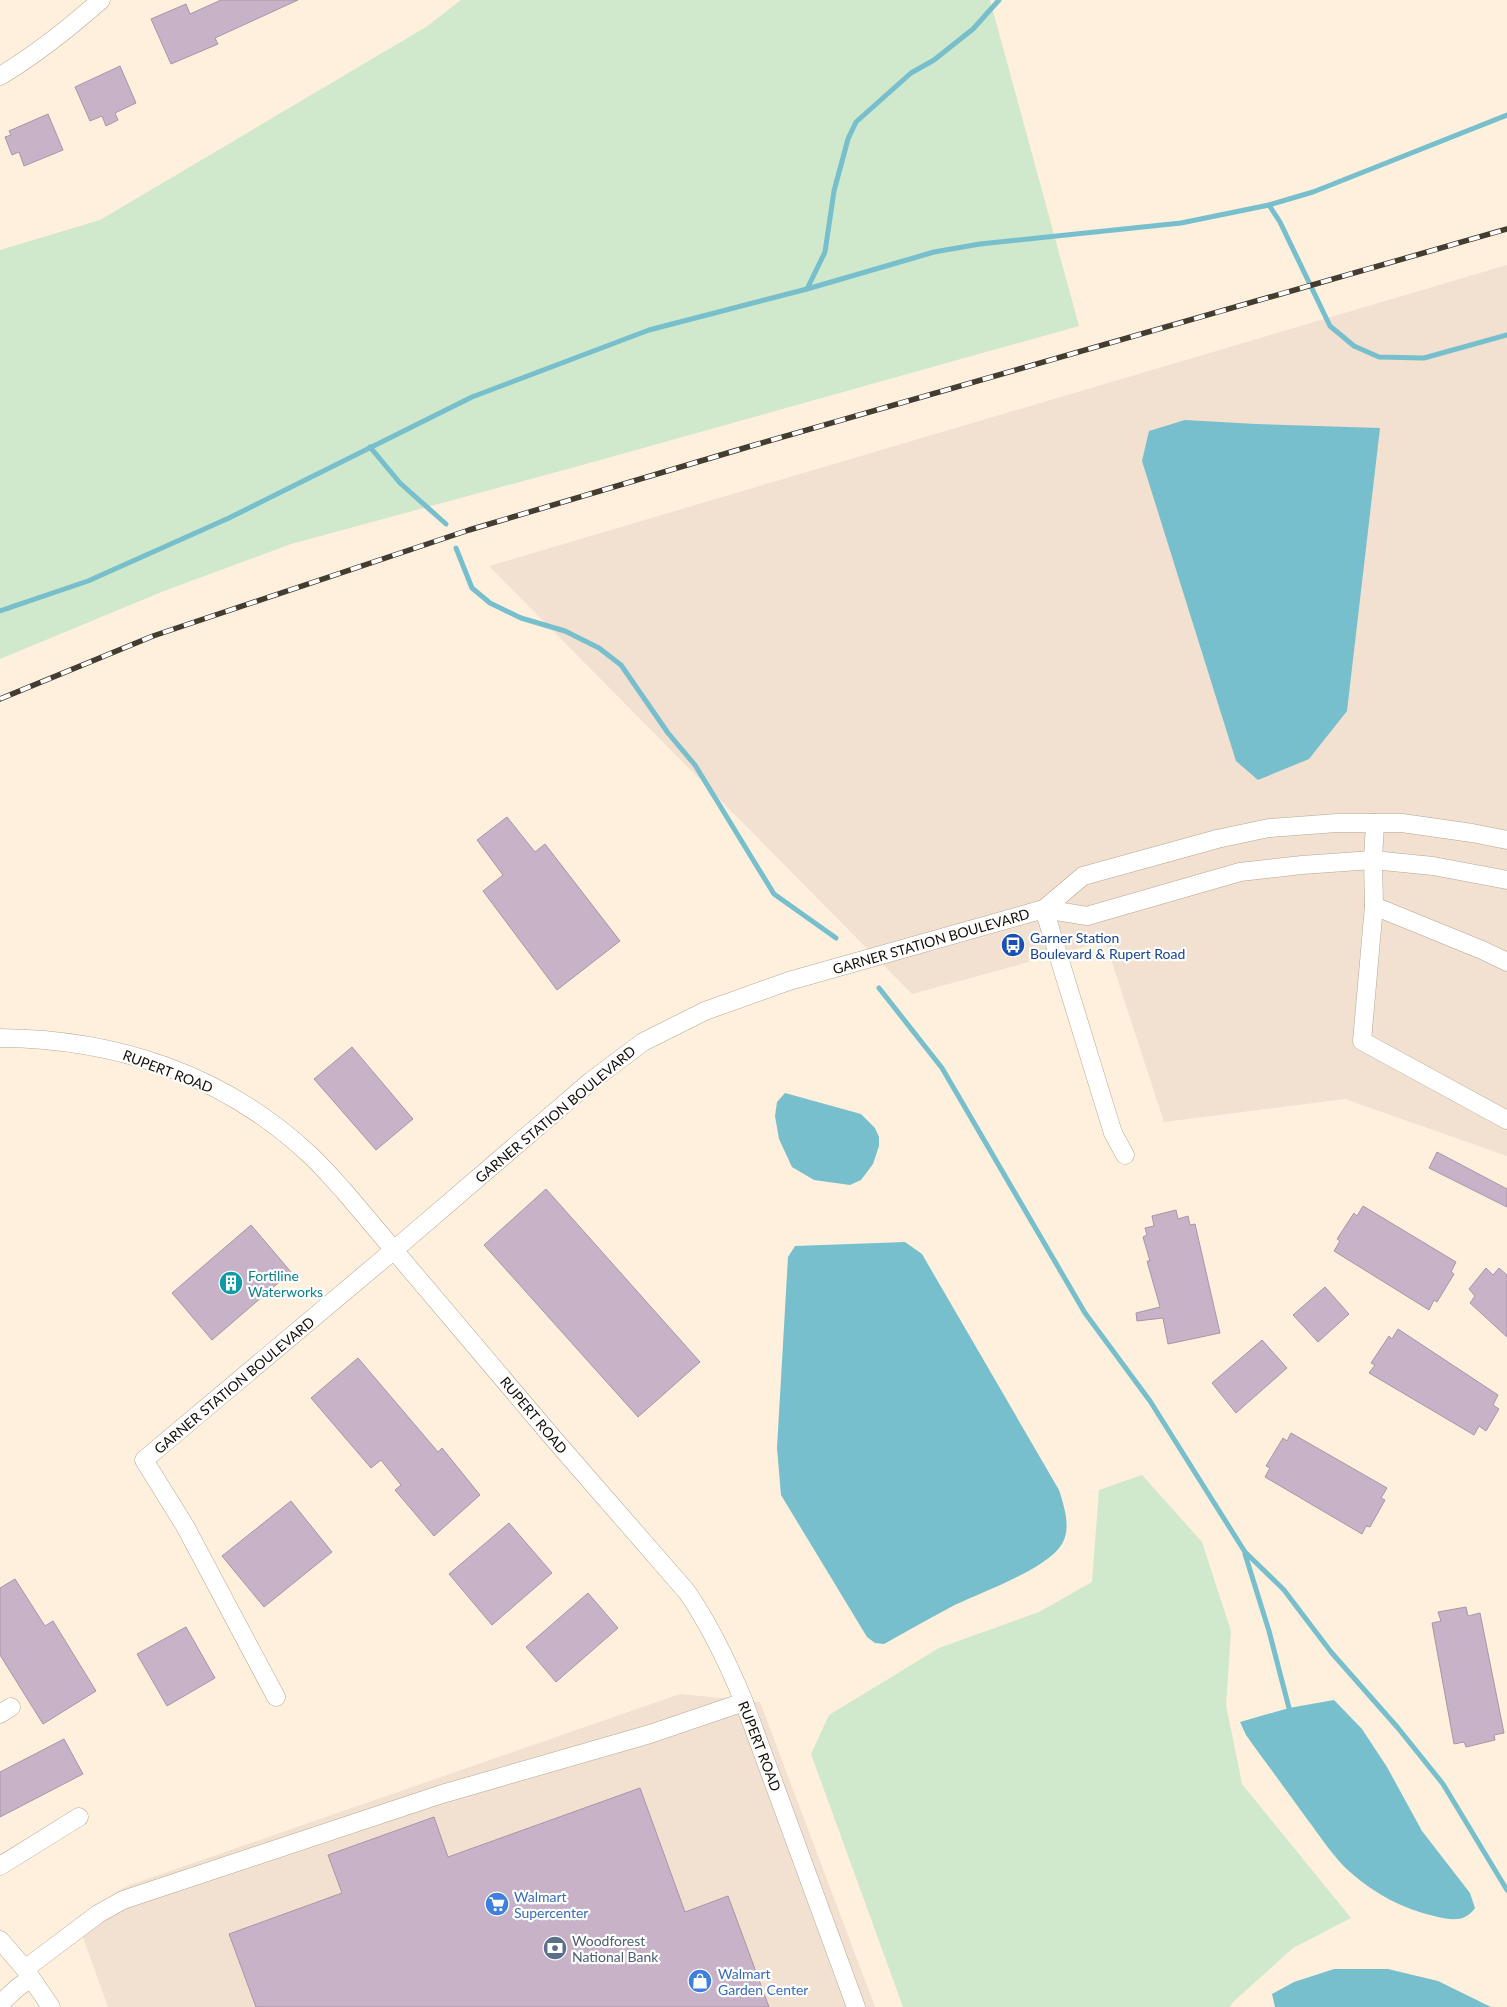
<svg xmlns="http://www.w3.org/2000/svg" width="1507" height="2007" viewBox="0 0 1507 2007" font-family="Lato,sans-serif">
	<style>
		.commercial { fill: #f2e0d0 }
		.green { fill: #d0e8cb }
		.water { fill: #77bfcd }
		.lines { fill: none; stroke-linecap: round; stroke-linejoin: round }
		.stream { stroke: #77bfcd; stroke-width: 5 }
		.building { fill: #c7b2c8; stroke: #a994aa }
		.minor-casing { stroke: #b7a78f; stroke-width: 19 }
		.minor { stroke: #fff; stroke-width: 18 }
		.rail-casing { stroke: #433c31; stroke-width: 5.5 }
		.rail { stroke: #fff; stroke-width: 4; stroke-dasharray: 11; stroke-linecap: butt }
		.labels { text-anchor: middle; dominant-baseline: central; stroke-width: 4.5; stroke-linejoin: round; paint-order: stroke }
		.transit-label { font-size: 14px; fill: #164399; stroke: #fff; text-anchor: start }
		.street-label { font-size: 14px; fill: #140e06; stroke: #fff }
		.culture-label { font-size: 14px; fill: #0d838f; stroke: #fff; text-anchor: start }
		.shop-label { font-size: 14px; fill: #366cbe; stroke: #fff; text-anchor: start }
		.service-label { font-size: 14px; fill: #4e5e75; stroke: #fff; text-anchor: start }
	</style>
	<rect width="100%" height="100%" fill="#fef0dc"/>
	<g class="commercial">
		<polygon points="1507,265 1507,1156 1345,1099 1164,1122 1105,941 912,994 489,566"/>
		<polygon points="680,1694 760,1702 875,2007 108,2007 76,1918 127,1886"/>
	</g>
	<g class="green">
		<polygon points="461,0 990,0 1079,326 575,467 291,544 164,591 0,659 0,250 100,220 426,27"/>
		<polygon points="1142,1475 1202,1542 1231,1631 1226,1705 1242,1784 1351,1918 1293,1948 1233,2002 1230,2007 903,2007 811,1754 829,1715 939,1648 1039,1612 1092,1582 1099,1490"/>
	</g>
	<g class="water">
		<polygon points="1185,420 1256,424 1380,428 1347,711 1309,759 1258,780 1236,761 1142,461 1149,431"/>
		<polygon points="785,1093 861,1114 875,1128 879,1137 879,1146 873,1164 861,1180 850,1185 814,1180 792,1167 779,1139 775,1116 777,1102"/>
		<path d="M905,1242l17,12 137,236c5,16 12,36 4,52 -13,27 -85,51 -112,65 -23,12 -45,25 -67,37l-9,-1 -8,-6 -86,-142 -4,-47 11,-191 7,-11z"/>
		<path d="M1334,1700l28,29 25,38 35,64 48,62 5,15c-10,15 -25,12 -41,8 -31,-7 -59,-22 -84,-44 -16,-14 -30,-36 -43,-53 -20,-28 -41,-56 -61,-84l-6,-13 49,-14z"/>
		<polygon points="1334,1969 1388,1969 1438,1981 1491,2007 1275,2007 1272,1994 1294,1982"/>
	</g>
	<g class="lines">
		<g class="stream">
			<polyline points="1269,205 1280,222 1330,326 1354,346 1379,357 1424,358 1507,335"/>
			<polyline points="807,289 825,252 834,191 848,139 856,122 911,73 934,60 973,29 999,0"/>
			<polyline points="370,447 400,483 446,524"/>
			<polyline points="456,548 472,588 490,603 521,618 565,631 599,648 621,665 668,733 695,765 774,894 836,938"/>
			<polyline points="0,611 88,581 229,518 472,397 649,330 807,289 934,252 980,244 1181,223 1269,205 1313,192 1507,115"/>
			<polyline points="879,988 942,1068 1085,1313 1150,1401 1245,1552 1284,1590 1331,1652 1398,1728 1443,1784 1507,1890"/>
			<polyline points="1245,1554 1269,1631 1289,1708"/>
		</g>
	</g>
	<g class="building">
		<polygon points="221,0 298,0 215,38 218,44 171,64 151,19 186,4 190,14"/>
		<polygon points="120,66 136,103 115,113 118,120 106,126 102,116 90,121 75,87"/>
		<polygon points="48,114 63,150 24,166 19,152 12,155 5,137 11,135 9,131"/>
		<polygon points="507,817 535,852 545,844 620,941 557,990 483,891 503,875 477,840"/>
		<polygon points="352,1047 413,1119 376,1150 314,1079"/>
		<polygon points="1437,1152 1507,1189 1507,1207 1429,1168"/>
		<polygon points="546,1189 700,1362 638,1417 484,1245"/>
		<polygon points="1363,1206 1456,1262 1451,1272 1454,1274 1437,1302 1434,1300 1429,1310 1334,1251 1340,1241 1337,1239 1354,1213 1357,1216"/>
		<polygon points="1176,1210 1178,1219 1188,1216 1190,1225 1195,1224 1220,1333 1168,1344 1163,1318 1137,1321 1136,1313 1160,1307 1147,1261 1150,1261 1143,1237 1147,1235 1145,1228 1154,1226 1152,1216"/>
		<polygon points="251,1225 291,1272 212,1340 172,1293"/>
		<polygon points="1486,1268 1493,1275 1499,1268 1507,1275 1507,1337 1470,1303 1475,1296 1469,1289"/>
		<polygon points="1325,1287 1349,1314 1318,1342 1293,1315"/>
		<polygon points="1398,1329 1498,1395 1493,1405 1499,1409 1486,1431 1479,1426 1474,1435 1369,1373 1375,1365 1371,1363 1389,1336 1392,1339"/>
		<polygon points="1262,1340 1287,1368 1236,1413 1212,1383"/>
		<polygon points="358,1358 438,1452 442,1448 480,1495 434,1536 395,1490 401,1485 381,1460 371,1468 311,1398"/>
		<polygon points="1291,1433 1387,1488 1381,1498 1385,1500 1370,1527 1366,1526 1362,1534 1265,1477 1270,1468 1266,1466 1283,1438 1287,1441"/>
		<polygon points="291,1501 332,1552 264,1607 222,1556"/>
		<polygon points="509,1523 552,1573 492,1625 449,1574"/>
		<polygon points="15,1579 45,1626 53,1621 96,1691 43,1724 0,1655 0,1588"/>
		<polygon points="588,1593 618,1628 556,1682 526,1647"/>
		<polygon points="1466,1607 1468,1616 1480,1613 1504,1733 1494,1735 1495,1740 1466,1747 1464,1742 1454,1744 1432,1623 1441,1621 1438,1612"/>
		<polygon points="186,1627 215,1678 167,1706 137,1654"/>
		<polygon points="64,1739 83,1774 0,1817 0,1772"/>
		<polygon points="640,1788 685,1912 728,1896 769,2007 256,2007 229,1934 342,1893 328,1855 434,1817 448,1857"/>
	</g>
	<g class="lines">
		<g class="minor-casing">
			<g id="minor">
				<path d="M0,76c37,-22 68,-47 101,-76"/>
				<polyline points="1375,823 1373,860 1374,906 1362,1041 1507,1120"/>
				<polyline points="1374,906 1482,950 1507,962"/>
				<polyline points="1044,909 1087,916 1240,872 1302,865 1373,860 1433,866 1507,880"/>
				<polyline points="1044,909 1113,1133 1125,1155"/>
				<path d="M0,1038c116,1 224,36 310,117 12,11 23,24 34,36l209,247 134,154c24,35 41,71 57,110l112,305"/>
				<polyline points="276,1697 185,1526 144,1460 394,1250 591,1081 643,1042 705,1011 789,981 1044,909 1083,876 1217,839 1269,828 1337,823 1402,823 1472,833 1507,840"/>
				<polyline points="0,1714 11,1707"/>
				<polyline points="0,1866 79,1817"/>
				<polyline points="0,1940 25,1969 51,2007"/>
				<polyline points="25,1969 98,1914 123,1900 442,1794 650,1734 744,1702"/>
				<polyline points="0,2004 17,1988 31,1978"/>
			</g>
		</g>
		<use href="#minor" class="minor"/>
		<g class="rail-casing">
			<polyline id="rail" points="0,699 153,636 469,530 751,446 1507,229"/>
		</g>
		<use href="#rail" class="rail"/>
	</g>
	<defs>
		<g id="bus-disc" transform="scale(1.25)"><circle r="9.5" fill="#1a4fb4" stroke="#fff"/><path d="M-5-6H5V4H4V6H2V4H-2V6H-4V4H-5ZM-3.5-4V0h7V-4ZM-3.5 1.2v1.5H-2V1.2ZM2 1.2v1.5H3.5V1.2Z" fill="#fff"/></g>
		<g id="building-disc" transform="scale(1.25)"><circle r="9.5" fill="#0f9aa8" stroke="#fff"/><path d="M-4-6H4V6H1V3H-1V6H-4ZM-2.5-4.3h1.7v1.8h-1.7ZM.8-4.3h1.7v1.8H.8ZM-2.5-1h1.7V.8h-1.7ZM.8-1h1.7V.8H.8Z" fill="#fff"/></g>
		<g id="supermarket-disc" transform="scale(1.25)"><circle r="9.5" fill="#3f7fe0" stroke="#fff"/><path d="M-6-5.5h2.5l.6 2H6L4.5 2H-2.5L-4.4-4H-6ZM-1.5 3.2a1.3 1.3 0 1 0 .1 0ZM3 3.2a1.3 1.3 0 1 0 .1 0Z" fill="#fff"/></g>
		<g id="bank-disc" transform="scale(1.25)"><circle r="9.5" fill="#5c6f8a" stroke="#fff"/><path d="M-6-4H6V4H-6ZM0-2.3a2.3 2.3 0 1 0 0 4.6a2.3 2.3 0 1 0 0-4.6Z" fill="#fff"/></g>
		<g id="shop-disc" transform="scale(1.25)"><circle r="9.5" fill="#3f7fe0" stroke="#fff"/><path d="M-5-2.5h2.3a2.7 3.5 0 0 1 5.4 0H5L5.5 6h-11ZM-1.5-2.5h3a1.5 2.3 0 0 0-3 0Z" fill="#fff"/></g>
	</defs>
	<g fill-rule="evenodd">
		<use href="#bus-disc" x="1013" y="945"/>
		<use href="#building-disc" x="231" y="1283"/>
		<use href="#supermarket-disc" x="497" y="1904"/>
		<use href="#bank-disc" x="555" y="1948"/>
		<use href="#shop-disc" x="700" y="1981"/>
	</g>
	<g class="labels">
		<g class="transit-label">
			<text x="1030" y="937">Garner Station<tspan x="1030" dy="16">Boulevard &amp; Rupert Road</tspan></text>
		</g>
		<g class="street-label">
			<text transform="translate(931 941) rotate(-16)">GARNER STATION BOULEVARD</text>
			<text transform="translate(168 1071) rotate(21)">RUPERT ROAD</text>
			<text transform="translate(555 1114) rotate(-40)">GARNER STATION BOULEVARD</text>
			<text transform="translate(234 1385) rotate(-40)">GARNER STATION BOULEVARD</text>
			<text transform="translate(534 1415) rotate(50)">RUPERT ROAD</text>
			<text transform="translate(760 1746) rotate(69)">RUPERT ROAD</text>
		</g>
		<g class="culture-label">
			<text x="248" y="1275">Fortiline<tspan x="248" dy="16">Waterworks</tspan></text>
		</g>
		<g class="shop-label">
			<text x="514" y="1896">Walmart<tspan x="514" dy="16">Supercenter</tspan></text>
			<text x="718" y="1973">Walmart<tspan x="718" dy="16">Garden Center</tspan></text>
		</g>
		<g class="service-label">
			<text x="572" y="1940">Woodforest<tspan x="572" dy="16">National Bank</tspan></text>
		</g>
	</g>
</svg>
